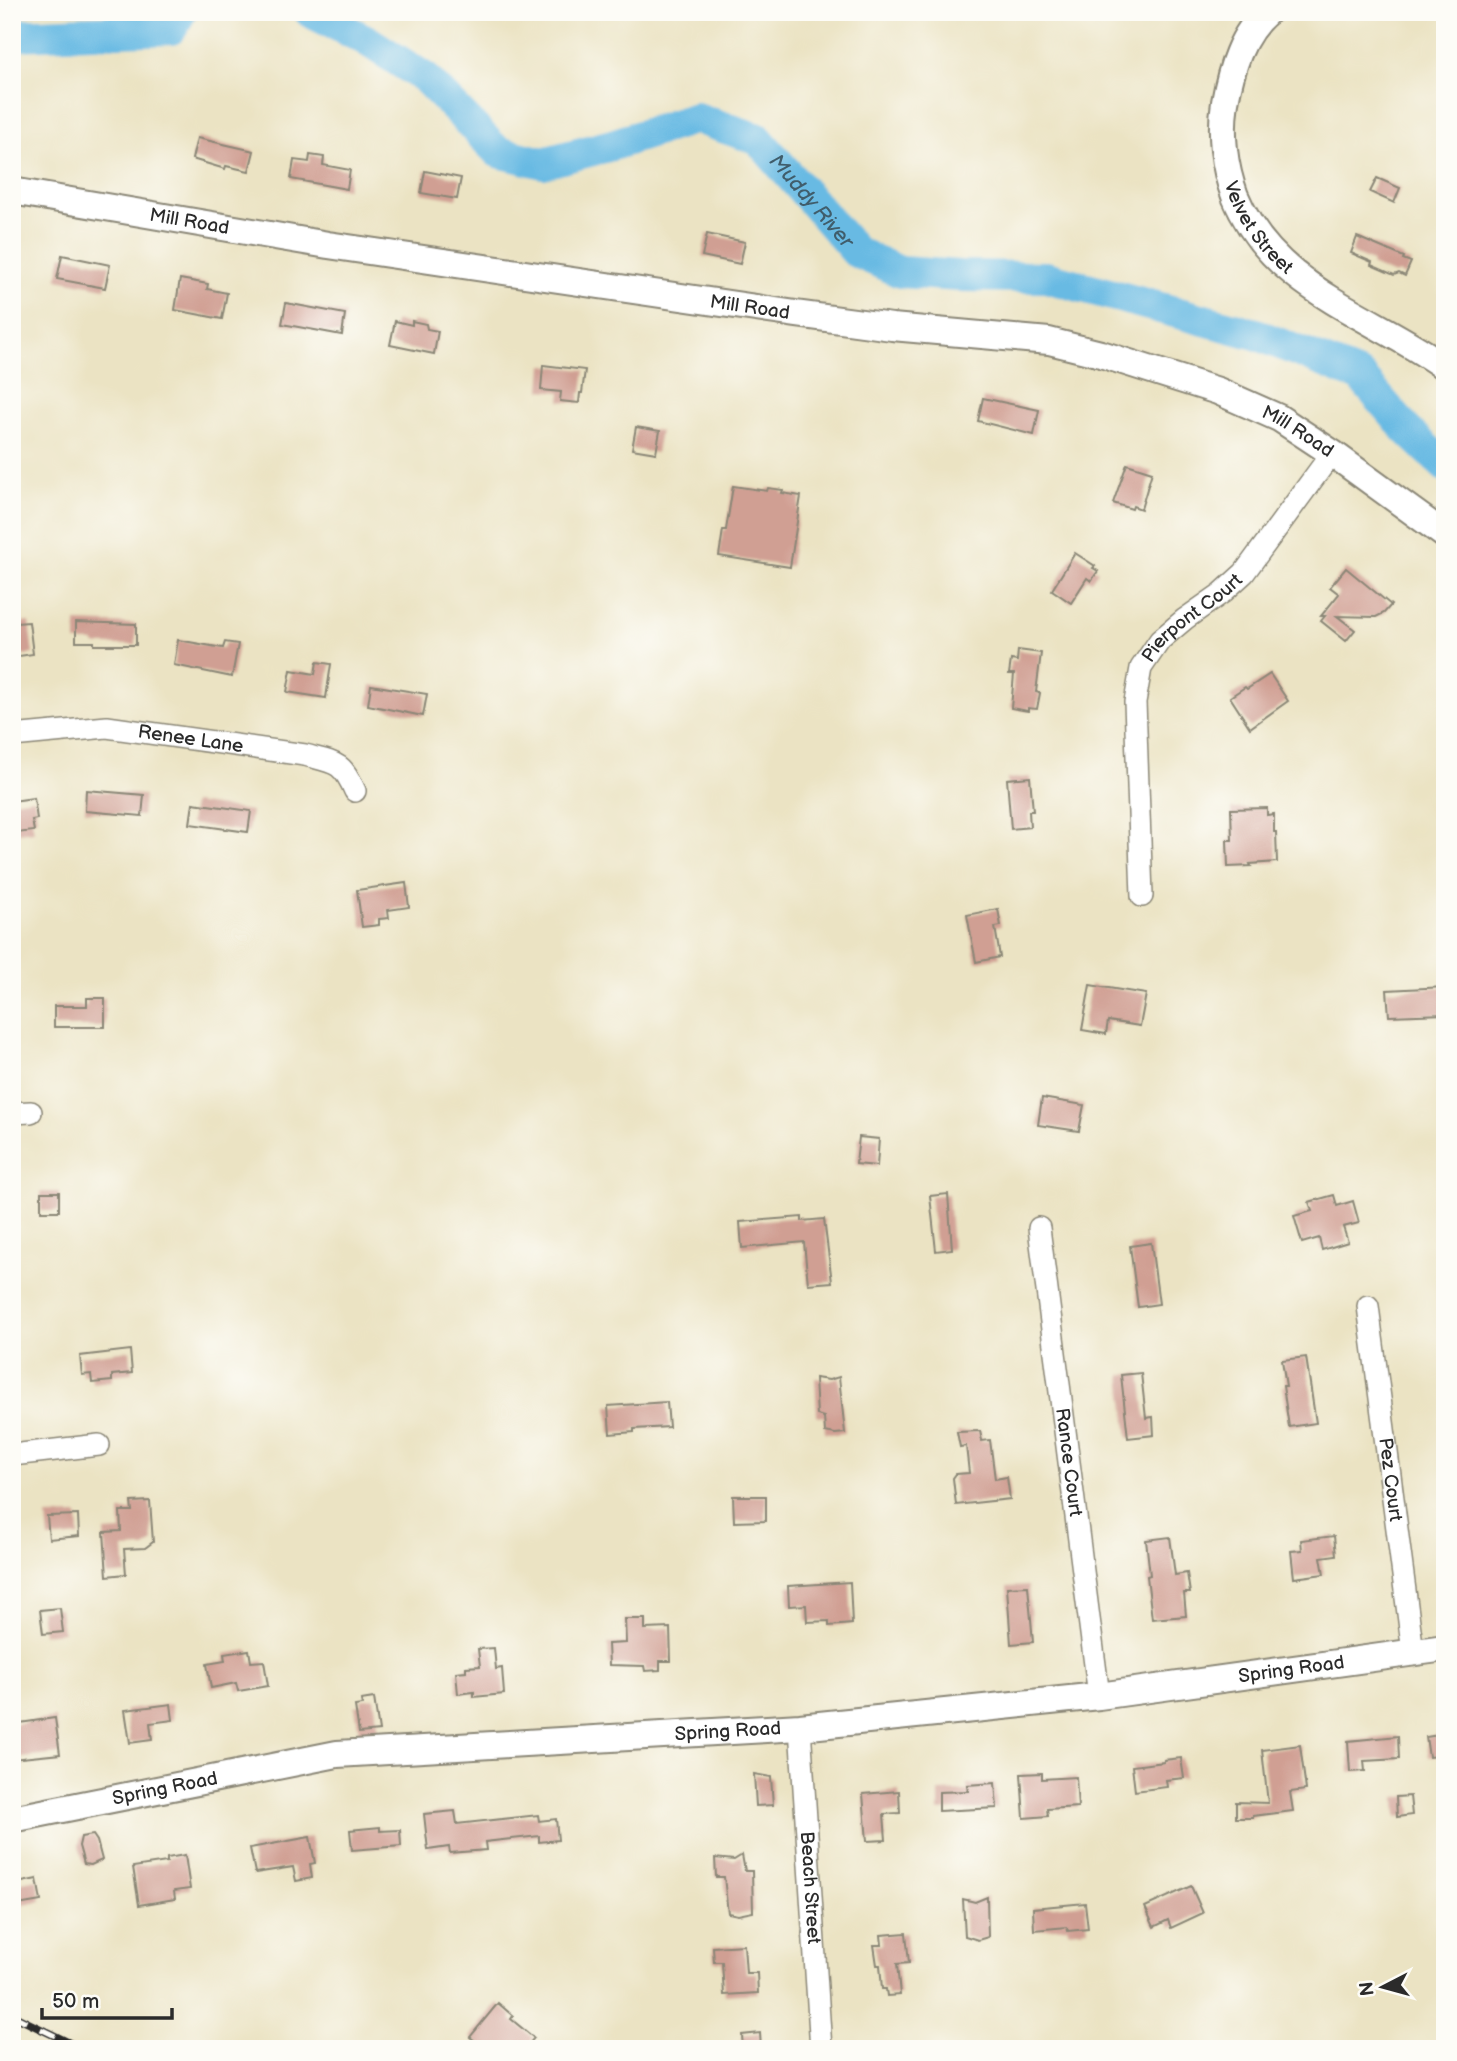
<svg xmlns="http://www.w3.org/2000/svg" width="1457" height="2061" viewBox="0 0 1457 2061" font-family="'Balsamiq Sans',sans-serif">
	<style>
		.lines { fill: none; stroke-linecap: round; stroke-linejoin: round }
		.river { stroke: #68bae3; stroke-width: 32 }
		.building { fill: #d09f93 }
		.minor-casing { stroke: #8b8777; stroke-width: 24 }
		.tertiary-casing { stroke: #8b8777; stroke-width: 30 }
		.minor { stroke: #fff; stroke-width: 21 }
		.tertiary { stroke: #fff; stroke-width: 26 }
		.rail-casing { stroke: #2b2b2b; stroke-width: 8 }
		.rail { stroke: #fdfcf7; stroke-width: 5; stroke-dasharray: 16; stroke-linecap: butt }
		.labels { text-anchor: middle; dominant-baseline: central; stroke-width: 7; stroke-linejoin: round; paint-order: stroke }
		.street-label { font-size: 19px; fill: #2b2b2b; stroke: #fdfcf7 }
		.water-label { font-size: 21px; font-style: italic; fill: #405d6b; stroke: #fdfcf7 }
	</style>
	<rect width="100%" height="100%" fill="#fdfcf7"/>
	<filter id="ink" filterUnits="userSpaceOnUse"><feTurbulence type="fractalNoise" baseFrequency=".0143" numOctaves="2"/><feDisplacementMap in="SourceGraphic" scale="14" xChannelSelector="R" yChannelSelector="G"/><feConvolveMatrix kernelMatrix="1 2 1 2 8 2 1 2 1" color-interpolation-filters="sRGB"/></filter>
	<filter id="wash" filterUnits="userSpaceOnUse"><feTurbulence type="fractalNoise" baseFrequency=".00686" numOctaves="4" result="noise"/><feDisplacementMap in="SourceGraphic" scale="28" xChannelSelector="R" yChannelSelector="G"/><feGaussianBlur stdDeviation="1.57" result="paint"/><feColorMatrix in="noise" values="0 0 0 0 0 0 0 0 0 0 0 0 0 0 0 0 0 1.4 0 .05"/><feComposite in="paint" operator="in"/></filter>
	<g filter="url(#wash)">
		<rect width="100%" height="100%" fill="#ebe3c3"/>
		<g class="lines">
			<g class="river">
				<path id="s1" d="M310,12l56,28 59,38 73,74 45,11 69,-18 84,-27 62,21 98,113 44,20 60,4 86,1 210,57 105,43 45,52 39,37"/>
				<polyline points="12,35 171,29 181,12"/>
			</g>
		</g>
		<g id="blocks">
			<g class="building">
				<polygon points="197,138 254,151 249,171 226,166 225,169 192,159"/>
				<polygon points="310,155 324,157 323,165 350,170 347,189 291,179 294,160 309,162"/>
				<polygon points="425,171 461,178 457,199 421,193"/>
				<polygon points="1377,178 1400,188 1394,203 1370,192"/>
				<polygon points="707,234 745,242 740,264 702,256"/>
				<polygon points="1357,237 1404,257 1403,259 1411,262 1405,276 1399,273 1394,275 1371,265 1372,262 1351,253"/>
				<polygon points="62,255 110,265 105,288 57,279"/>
				<polygon points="180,279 208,284 207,289 227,293 222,319 175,310"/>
				<polygon points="286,303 345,314 342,335 282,324"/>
				<polygon points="395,321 412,325 412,321 426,324 427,329 438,331 434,354 390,345"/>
				<polygon points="543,365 585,370 582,393 580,393 579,403 560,401 561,392 541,390"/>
				<polygon points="983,398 1039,410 1034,435 978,421"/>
				<polygon points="636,427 660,431 656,453 632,449"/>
				<polygon points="1127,464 1152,472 1141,509 1133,506 1132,509 1113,503"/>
				<polygon points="733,486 767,491 768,488 783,490 782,493 801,496 790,567 719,556 723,530 726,530"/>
				<polygon points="1075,553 1095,566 1093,568 1098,571 1091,581 1087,578 1071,603 1052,590"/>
				<polygon points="1346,568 1391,605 1384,613 1376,617 1337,616 1355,630 1346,641 1321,621 1325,616 1321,616 1339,594 1330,587"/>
				<polygon points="29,622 33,654 12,657 12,635 17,634 16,623"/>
				<polygon points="76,622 136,624 136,645 94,645 94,642 76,642"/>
				<polygon points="178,640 223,648 225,642 238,644 232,677 174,665"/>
				<polygon points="1018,650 1041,653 1036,692 1040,693 1037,709 1028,708 1028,711 1011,708 1014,674 1009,674 1011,660 1017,661"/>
				<polygon points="317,662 331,664 326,698 287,692 291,670 315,674"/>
				<polygon points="1270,674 1288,701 1250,728 1230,697 1245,687 1247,689"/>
				<polygon points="371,685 427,694 423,716 368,705"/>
				<polygon points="1030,777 1033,811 1029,811 1030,827 1011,829 1007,779"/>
				<polygon points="86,790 144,795 142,816 85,811"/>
				<polygon points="34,798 37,819 32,820 34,831 17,833 16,823 12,824 12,801"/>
				<polygon points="193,803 251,811 248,832 190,824"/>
				<polygon points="1267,808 1267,815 1274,814 1274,832 1276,832 1277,862 1250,864 1251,866 1228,867 1227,840 1232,840 1231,809"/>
				<polygon points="406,883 409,907 388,910 389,918 379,919 379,925 362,927 357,890"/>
				<polygon points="998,909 1001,926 995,927 1000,957 976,962 967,915"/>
				<polygon points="1090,985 1146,994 1140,1026 1108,1021 1106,1034 1082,1030"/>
				<polygon points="1445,987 1445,1014 1389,1016 1387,990"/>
				<polygon points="87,998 105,998 105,1027 54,1027 54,1006 87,1006"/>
				<polygon points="1042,1098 1084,1105 1079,1131 1038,1125"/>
				<polygon points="859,1137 879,1139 877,1166 856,1164"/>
				<rect x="41" y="1192" width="18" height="19"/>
				<polygon points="948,1194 952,1249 936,1251 930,1196"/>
				<polygon points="1334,1195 1337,1206 1353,1201 1359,1223 1343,1227 1348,1242 1322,1250 1319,1238 1302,1243 1294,1216 1312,1211 1309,1202"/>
				<polygon points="802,1217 802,1221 824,1219 832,1282 808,1284 804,1242 742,1248 740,1222"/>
				<polygon points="1151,1243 1159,1304 1138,1307 1130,1246"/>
				<polygon points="130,1350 132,1373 112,1375 112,1381 92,1383 91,1374 82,1375 80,1356"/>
				<polygon points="1306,1357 1316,1423 1289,1427 1283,1386 1286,1386 1282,1360"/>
				<polygon points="1141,1373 1146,1418 1153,1417 1154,1435 1128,1438 1121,1375"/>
				<polygon points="839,1377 845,1433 835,1434 825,1432 824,1417 817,1415 815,1378 829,1380"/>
				<polygon points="667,1402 669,1427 634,1429 634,1432 610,1434 608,1406"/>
				<polygon points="980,1431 982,1441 990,1440 995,1479 1007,1477 1010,1499 956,1505 953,1478 956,1474 969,1473 966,1446 960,1447 957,1432"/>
				<polygon points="733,1496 766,1496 766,1521 734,1522"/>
				<polygon points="150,1501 153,1542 145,1548 124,1549 126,1574 107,1576 104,1532 121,1531 120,1511 132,1511 131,1502"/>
				<polygon points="78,1515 79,1536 49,1539 47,1516"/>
				<polygon points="1334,1536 1336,1555 1321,1557 1324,1574 1294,1578 1291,1551 1302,1550 1301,1540"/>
				<polygon points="1170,1537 1175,1575 1187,1573 1190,1593 1184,1593 1186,1616 1152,1619 1147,1576 1150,1575 1146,1540"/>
				<polygon points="850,1582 852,1624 829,1626 829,1621 807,1622 806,1605 789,1606 788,1586"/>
				<polygon points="1028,1586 1033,1642 1011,1644 1007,1587"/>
				<polygon points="60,1608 63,1632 43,1634 40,1610"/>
				<polygon points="625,1619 645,1619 645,1629 670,1628 671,1661 660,1661 660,1670 645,1671 644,1666 609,1665 608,1644 626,1643"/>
				<polygon points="494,1648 496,1669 502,1668 504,1694 474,1697 474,1692 458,1694 456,1672 466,1671 466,1667 480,1666 478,1649"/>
				<polygon points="249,1650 251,1662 264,1661 268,1686 238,1691 236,1683 211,1688 207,1664 225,1661 224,1654"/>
				<polygon points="374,1698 379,1731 359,1733 355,1706 362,1705 361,1700"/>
				<polygon points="171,1704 173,1720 150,1723 152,1740 130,1743 125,1710"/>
				<polygon points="55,1718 60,1754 12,1759 12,1724"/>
				<polygon points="1445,1734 1445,1755 1429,1757 1426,1737"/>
				<polygon points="1398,1736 1399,1759 1364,1761 1365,1771 1350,1772 1348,1741"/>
				<polygon points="1300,1745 1306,1790 1290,1792 1293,1811 1253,1816 1253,1818 1236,1818 1236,1802 1268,1803 1262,1750"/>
				<polygon points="1181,1758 1184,1778 1166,1780 1167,1787 1135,1791 1132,1766 1164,1762 1164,1760"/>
				<polygon points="1042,1773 1042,1779 1076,1777 1078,1807 1047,1809 1048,1816 1024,1818 1021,1774"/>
				<polygon points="754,1774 771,1777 773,1805 756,1806"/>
				<polygon points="995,1783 997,1808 939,1811 939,1792 968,1791 967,1785"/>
				<polygon points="899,1791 900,1813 884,1814 886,1840 867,1841 863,1794"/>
				<polygon points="1410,1796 1412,1815 1397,1817 1396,1797"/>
				<polygon points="455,1811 457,1824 538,1815 539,1821 556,1819 558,1840 539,1842 539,1836 485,1842 486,1850 450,1853 449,1847 428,1850 424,1814"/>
				<polygon points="380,1827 380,1831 400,1830 401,1846 352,1850 350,1830"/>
				<polygon points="93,1835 97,1841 102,1860 91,1865 84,1864 79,1846 81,1837"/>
				<polygon points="310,1837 315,1863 310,1864 312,1878 296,1881 293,1867 255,1873 250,1848"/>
				<polygon points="185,1855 190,1889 174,1891 175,1899 139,1905 133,1867 167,1862 167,1858"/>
				<polygon points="742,1855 745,1871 752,1871 753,1912 738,1915 728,1913 724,1877 716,1877 715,1858 734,1860"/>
				<polygon points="37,1879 41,1901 12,1906 12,1884"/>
				<polygon points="1191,1886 1203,1913 1171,1928 1168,1920 1154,1927 1145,1907"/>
				<polygon points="987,1897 988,1937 978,1940 965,1936 963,1899 975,1902"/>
				<polygon points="1085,1903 1088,1929 1068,1931 1067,1927 1034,1930 1033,1908"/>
				<polygon points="906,1933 909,1963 897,1964 900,1995 887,1996 886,1989 882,1989 880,1965 877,1965 874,1945 882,1945 881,1935"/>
				<polygon points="744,1945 746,1973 757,1973 758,1993 724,1995 722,1962 714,1962 713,1947"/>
				<polygon points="498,2003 513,2016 511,2019 534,2038 525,2049 485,2049 470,2037"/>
				<polygon points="760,2033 761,2049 743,2049 742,2035"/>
			</g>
		</g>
	</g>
	<g filter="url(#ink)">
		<use href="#blocks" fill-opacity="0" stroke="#8b8777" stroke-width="2"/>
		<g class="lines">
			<g class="minor-casing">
				<g id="minor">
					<path id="s2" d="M12,736l95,-9 198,28c30,8 37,6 50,36"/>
					<path id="s3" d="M1142,896l-7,-194 6,-34 19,-28 25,-21 37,-26 22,-20 88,-120"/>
					<polyline points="12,1113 31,1112"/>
					<path id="s4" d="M1039,1228l60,468"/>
					<path id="s5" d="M1368,1306l45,346"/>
					<polyline points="12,1455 99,1445"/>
					<path id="s6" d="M800,1727l21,322"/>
				</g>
			</g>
			<g class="tertiary-casing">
				<g id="tertiary">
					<path id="s7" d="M1267,12c-26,22 -36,57 -42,90 -5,31 -1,65 10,94 38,93 134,117 210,171"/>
					<path id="s8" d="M12,191l316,54 468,69 96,13 157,14 52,13 117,37 61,27 53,35 113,82"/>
					<path id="s9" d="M12,1819l325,-65 463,-27 299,-31 346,-48"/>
				</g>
			</g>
			<use href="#minor" class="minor"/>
			<use href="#tertiary" class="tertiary"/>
			<g class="rail-casing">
				<polyline id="rail" points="12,2015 82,2049"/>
			</g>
			<use href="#rail" class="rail"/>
		</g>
	</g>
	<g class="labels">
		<g class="street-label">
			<text stroke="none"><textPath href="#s8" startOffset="180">Mill Road</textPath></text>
			<text stroke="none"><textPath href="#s7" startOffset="236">Velvet Street</textPath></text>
			<text stroke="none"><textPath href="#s8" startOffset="747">Mill Road</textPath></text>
			<text stroke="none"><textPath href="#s8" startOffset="1314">Mill Road</textPath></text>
			<text stroke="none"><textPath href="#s3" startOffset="301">Pierpont Court</textPath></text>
			<text stroke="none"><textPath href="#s2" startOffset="180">Renee Lane</textPath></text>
			<text stroke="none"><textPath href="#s4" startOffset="236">Rance Court</textPath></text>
			<text stroke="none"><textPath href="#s5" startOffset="175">Pez Court</textPath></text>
			<text stroke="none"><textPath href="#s9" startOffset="1290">Spring Road</textPath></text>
			<text stroke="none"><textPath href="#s9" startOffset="723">Spring Road</textPath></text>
			<text stroke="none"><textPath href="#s9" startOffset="156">Spring Road</textPath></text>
			<text stroke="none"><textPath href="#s6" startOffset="161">Beach Street</textPath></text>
		</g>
		<g class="water-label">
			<text stroke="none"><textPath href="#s1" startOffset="590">Muddy River</textPath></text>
		</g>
	</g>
	<rect width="1457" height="2061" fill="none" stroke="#fdfcf7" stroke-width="42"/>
	<g transform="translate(1383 1987) rotate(264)" stroke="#fdfcf7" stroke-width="5" paint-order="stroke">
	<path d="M0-5L12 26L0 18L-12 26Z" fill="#2b2b2b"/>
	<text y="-10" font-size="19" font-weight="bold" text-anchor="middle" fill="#2b2b2b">N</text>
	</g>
	<path d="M42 2008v10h130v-10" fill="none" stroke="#2b2b2b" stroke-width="3.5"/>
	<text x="52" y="2008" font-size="21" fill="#2b2b2b" stroke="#fdfcf7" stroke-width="5" paint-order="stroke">50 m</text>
</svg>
